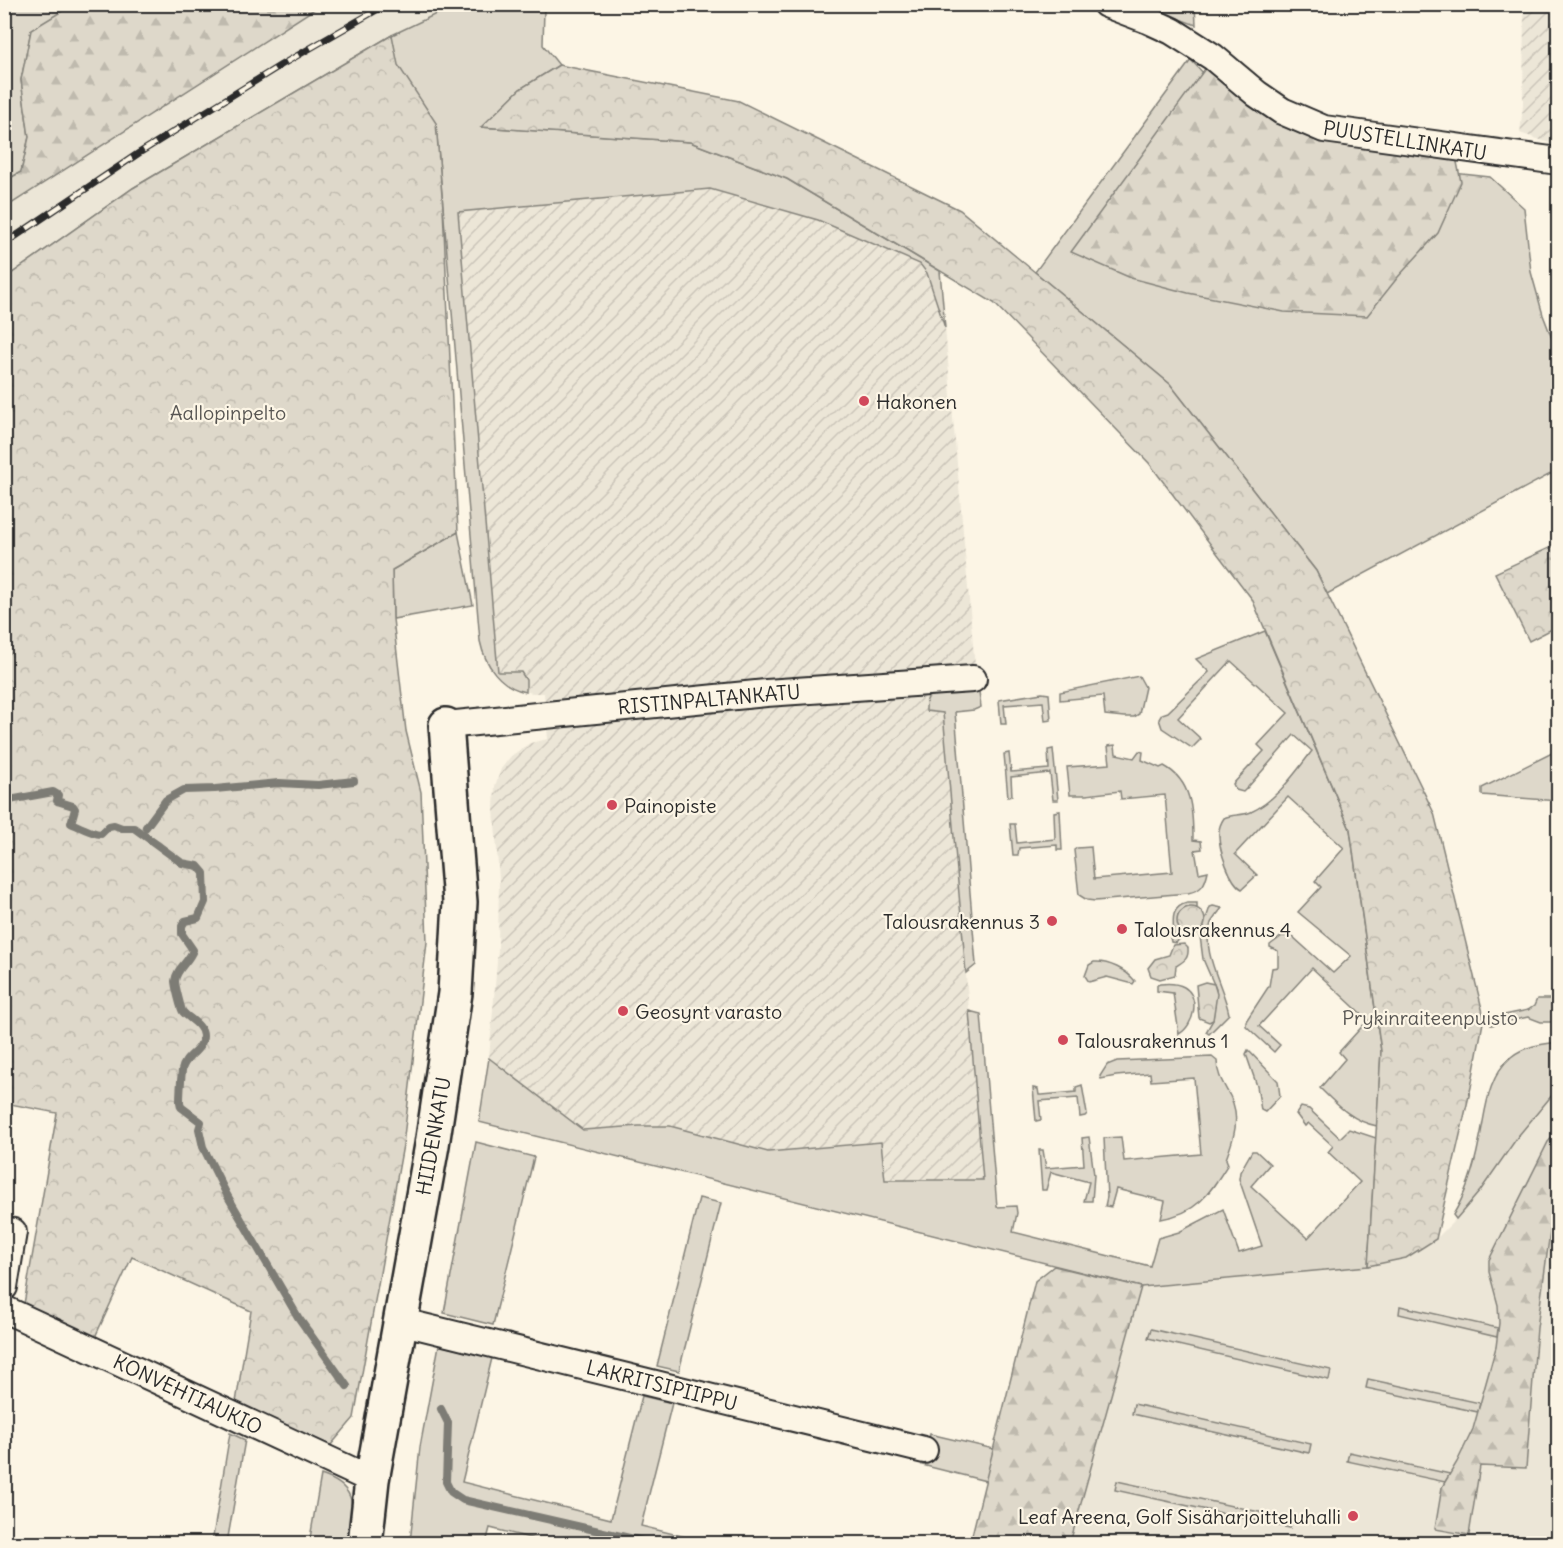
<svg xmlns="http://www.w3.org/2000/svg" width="1563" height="1548" viewBox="0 0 1563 1548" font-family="Delius,sans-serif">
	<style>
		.built { fill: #ece6d7 }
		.industrial { fill: url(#industrial-furrows) }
		.green { fill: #ded8ca; stroke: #84827a; stroke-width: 1.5 }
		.forest { fill: url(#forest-firs); stroke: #84827a; stroke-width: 1.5 }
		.park { fill: url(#park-crowns); stroke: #84827a; stroke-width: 1.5 }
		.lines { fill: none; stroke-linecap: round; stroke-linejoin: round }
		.stream { stroke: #7d7b74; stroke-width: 8 }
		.street-casing { stroke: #2b2b2b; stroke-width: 30 }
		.secondary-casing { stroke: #2b2b2b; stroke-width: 38 }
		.street { stroke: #fcf5e5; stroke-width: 26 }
		.secondary { stroke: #fcf5e5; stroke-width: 33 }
		.rail-casing { stroke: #2b2b2b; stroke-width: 7 }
		.rail { stroke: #fcf5e5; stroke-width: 4.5; stroke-dasharray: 14; stroke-linecap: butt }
		.poi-dot { fill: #d1495b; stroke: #fcf5e5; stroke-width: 2 }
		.labels { text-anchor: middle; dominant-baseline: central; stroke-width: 4.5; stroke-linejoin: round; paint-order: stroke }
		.street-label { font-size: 20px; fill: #2b2b2b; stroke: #fcf5e5 }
		.poi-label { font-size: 20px; fill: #2b2b2b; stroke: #fcf5e5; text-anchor: start }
		.park-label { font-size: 20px; fill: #585653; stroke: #fcf5e5 }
	</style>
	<defs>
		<pattern id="industrial-furrows" width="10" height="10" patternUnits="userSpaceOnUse" patternTransform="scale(1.5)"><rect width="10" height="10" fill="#ece6d7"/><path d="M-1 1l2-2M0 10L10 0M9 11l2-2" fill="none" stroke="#cbc5b9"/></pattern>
		<pattern id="forest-firs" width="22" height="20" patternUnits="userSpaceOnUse" patternTransform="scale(1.5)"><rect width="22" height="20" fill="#ded8ca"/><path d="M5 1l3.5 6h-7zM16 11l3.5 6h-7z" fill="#bfbaae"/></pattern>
		<pattern id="park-crowns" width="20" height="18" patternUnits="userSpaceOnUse" patternTransform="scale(1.5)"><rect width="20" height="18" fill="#ded8ca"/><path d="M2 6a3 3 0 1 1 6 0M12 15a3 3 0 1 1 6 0" fill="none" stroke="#bfbaae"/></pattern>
	</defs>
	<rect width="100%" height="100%" fill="#fcf5e5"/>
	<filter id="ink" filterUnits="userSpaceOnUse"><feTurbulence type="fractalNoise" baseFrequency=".0167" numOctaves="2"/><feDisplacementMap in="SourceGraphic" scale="12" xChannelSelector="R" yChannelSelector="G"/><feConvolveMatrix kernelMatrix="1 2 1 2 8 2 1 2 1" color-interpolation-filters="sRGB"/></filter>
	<g filter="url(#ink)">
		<g class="built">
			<polygon points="321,5 455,5 392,35 133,188 5,279 5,208"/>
			<polygon points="1558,1088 1558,1131 1548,1142 1489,1260 1489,1272 1498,1305 1499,1323 1496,1347 1473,1429 1457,1462 1442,1487 1436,1529 1469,1535 1480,1466 1526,1467 1537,1328 1553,1210 1558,1192 1558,1543 1070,1544 1141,1287 1368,1266 1406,1258 1436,1239 1456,1219 1480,1191 1519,1135"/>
		</g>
		<g class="industrial">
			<polygon points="1524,5 1558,5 1558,146 1520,133 1523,105"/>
			<polygon points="787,179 940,271 974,656 980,702 943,712 990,1250 479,1122 489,1058 498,950 499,879 494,809 495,786 501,769 511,756 530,743 548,739 544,693 532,693 511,687 493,672 482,651 443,208"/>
		</g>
		<g class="green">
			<polygon points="5,5 72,5 31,31 21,80 29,137 21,172 5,181"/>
			<path d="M455,5h91l-2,4 -1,36 16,20 -39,24 -38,38 208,15 97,37 153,92 5,57 -18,-55 -7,-9 -102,-44 -108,-31 -252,23 40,460h23l5,8v12c-26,-5 -41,-27 -46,-51l-44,-517 -432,155 129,-91 259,-153z"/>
			<polygon points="1140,5 1195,5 1196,25"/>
			<polygon points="1191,60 1205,75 1359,163 1490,177 1524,208 1531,272 1543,315 1558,354 1558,470 1327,594 1316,571 1170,384 1035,272"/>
			<polygon points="458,532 473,605 393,619 392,570"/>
			<path d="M1265,631l85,198 31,222 -4,75c-24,-4 -41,-22 -57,-38l25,-29 -6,-7 29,-32 -56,-52 -53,58 21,19 -6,7 -28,-26v-5l23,-35 3,-18 6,-1v-16l-8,-4v-2l12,-9 11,1 40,36 18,-17 -53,-44 23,-25 -6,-6 29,-33 -56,-51 -53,57 22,21 -15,14c-12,-6 -23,-40 -23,-53 -1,-7 1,-12 5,-18 8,-4 18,-2 27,-6 26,-12 44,-39 61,-61l-18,-16 -46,52 -5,5 -7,-2 -3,-6 31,-33 -6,-6 30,-32 -57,-52 -53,57 23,21 -9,9 -30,-20 -3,-9 3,-5 6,-2 41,-40 -13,-13z"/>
			<polygon points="1139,676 1145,687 1139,714 1134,717 1124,717 1105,715 1103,696 1060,700 1060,692"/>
			<path d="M976,688l3,4 2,15 -7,3 -19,2 21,253 -10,8 -23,-260 -17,-2c0,-8 0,-14 7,-18z"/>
			<polygon points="1042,693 1049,694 1051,720 1045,721 1043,702 1004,705 1006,724 1001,724 999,700"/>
			<path d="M1115,745l1,9 18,4 5,-7 4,1 -1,8 18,8 4,-2c28,15 29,45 29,74l8,1 1,8 -7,1 4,23 9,-2c-3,14 -6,19 -20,22l-93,8 -8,-1 -8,-5 -5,-45 3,-2 14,-1 3,32 78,-7 -7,-77 -44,4 -1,-8 -34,4h-16l-3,-28 43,-3 -2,-18z"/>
			<polygon points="1053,749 1058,800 1053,800 1050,773 1011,777 1012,796 1008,797 1004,754 1009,753 1011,772 1049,769 1048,750"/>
			<polygon points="1558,750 1558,801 1482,795 1482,788"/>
			<polygon points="1060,811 1062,850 1057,850 1057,845 1019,848 1018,855 1013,855 1010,824 1015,824 1017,843 1055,839 1054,812"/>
			<path d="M1187,903h10v5c-23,-1 -22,11 -15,28l-6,7 -5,-1 -1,-5 4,-1c-1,-15 -4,-29 13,-33z"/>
			<path d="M1213,906l9,2c-4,5 -8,10 -11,15 -11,29 13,63 18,91l-20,20 -3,-2 7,-12 3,-31 -13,-30 -3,-23 10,-29z"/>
			<path d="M1094,962c15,-1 32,8 41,19l-2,3 -26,-7 -18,5 -4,-6 4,-11z"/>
			<path d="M1160,984c8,-1 17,-1 24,3 17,10 10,39 -5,47l-6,-41 -16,-2v-6z"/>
			<polygon points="1537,999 1558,999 1558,1022 1541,1022 1528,1017 1491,1025 1490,1018 1528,1010 1534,1006"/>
			<polygon points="969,1011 981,1014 997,1207 1016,1206 1017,1213 1013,1232 1150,1266 1158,1238 1179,1232 1223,1209 1239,1253 1262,1246 1239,1179 1240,1172 1252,1151 1256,1151 1270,1164 1251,1186 1308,1238 1360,1182 1328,1152 1333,1146 1308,1123 1305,1126 1296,1114 1301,1107 1309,1109 1340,1138 1349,1129 1376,1138 1368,1266 1141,1287 479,1122 489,1058 583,1130 639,1126 670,1126 768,1152 881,1142 885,1180 983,1180"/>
			<path d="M1558,1042v46l-39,47 -39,56 -24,28 -3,-4c14,-23 21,-47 26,-73 7,-30 7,-63 32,-85 13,-11 31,-13 47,-15z"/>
			<polygon points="1248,1050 1278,1081 1280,1096 1265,1112 1261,1110 1257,1086 1246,1054"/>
			<path d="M1212,1057l5,4c0,14 6,22 13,35 11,21 4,42 -4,63l2,5c-19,30 -30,49 -67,55l4,-18 -49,-12 -5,18 -6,-1 2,-9 -3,-59 17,-1 3,24 77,-7 -7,-76 -43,3 -1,-8 -34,3 -15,3 -1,-3 7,-11 10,-4z"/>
			<polygon points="1082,1085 1087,1114 1085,1116 1080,1117 1078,1098 1039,1101 1041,1120 1036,1121 1033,1088 1038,1089 1039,1095 1042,1095 1076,1092 1076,1087"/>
			<polygon points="1089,1137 1094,1175 1092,1201 1084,1201 1089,1182 1051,1172 1046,1190 1042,1190 1039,1150 1043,1150 1046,1168 1084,1165 1082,1138"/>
			<polygon points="476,1142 534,1157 493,1325 444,1313"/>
			<polygon points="699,1198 721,1203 679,1371 657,1366"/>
			<polygon points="1400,1306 1498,1328 1497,1337 1399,1314"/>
			<polygon points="1151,1329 1331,1370 1329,1380 1148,1338"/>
			<polygon points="439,1345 492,1358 462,1482 611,1519 642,1396 672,1403 641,1526 710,1543 550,1543 490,1528 486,1543 410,1543 420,1447"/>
			<polygon points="1368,1379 1480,1403 1478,1412 1366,1388"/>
			<polygon points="1134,1404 1311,1444 1309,1453 1132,1414"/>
			<polygon points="230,1433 245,1440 227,1543 212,1543"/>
			<polygon points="930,1434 994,1449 986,1481 922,1465"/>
			<polygon points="1349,1452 1450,1474 1445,1482 1347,1461"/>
			<path d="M321,1475c40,13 31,34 29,68l-41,1z"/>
			<polygon points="1117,1481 1292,1519 1290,1528 1115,1490"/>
		</g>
		<g class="forest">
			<polygon points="72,5 319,6 5,208 5,181 21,172 29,137 21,80 31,30"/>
			<polygon points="1207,66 1249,99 1456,157 1461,182 1438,233 1398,277 1367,316 1284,312 1188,293 1131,278 1071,252"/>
			<polygon points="1558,1131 1558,1192 1553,1210 1537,1328 1526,1468 1480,1466 1469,1535 1435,1529 1442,1487 1457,1462 1473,1429 1496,1347 1499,1323 1498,1305 1489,1272 1489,1260 1548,1142"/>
			<polygon points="1054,1266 1141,1287 1070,1543 970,1543 1035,1281"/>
		</g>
		<g class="park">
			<polygon points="392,35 398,65 436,123 443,208 458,532 392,570 393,619 406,731 421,792 427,942 403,1145 354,1418 330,1446 236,1402 251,1311 132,1257 95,1337 24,1304 57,1113 5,1103 4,279 133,188"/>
			<polygon points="559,65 739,101 960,210 1170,384 1316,571 1434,813 1484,1017 1471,1087 1436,1239 1406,1258 1368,1266 1381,1051 1350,829 1252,599 1245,590 1149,463 994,303 787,179 690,142 481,127 520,89"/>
			<polygon points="1558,544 1558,626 1529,641 1495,573"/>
			<circle cx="1191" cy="921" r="14"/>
			<path d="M1184,944l4,4c1,11 -4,13 -12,18l-1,9 -15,4 -9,-3 -3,-8 7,-9 14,-4 4,-10z"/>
			<polygon points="1205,982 1214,984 1217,994 1213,1020 1209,1022 1199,1018 1196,985"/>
		</g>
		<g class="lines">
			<g class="stream">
				<path d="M4,801l49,-9 5,3 -1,6 16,5 2,3 -4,14c7,3 22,11 30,11l8,-8 5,-1 8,3h12l48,35 16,3 6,7 1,29 -7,16 -13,3 -3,5v8l11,16c-4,12 -17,19 -18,31 0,4 6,29 8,31 6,7 20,13 20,24 0,15 -19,20 -21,34 -1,10 -2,22 -2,32l1,5 20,15 -2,7 4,18 24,48 71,122 49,69"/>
				<polyline points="146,827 166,800 184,790 215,789 279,783 318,785 354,781"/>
				<polyline points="441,1409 448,1423 446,1482 451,1492 463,1500 656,1544"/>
			</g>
			<g class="street-casing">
				<g id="street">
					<polyline points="1106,4 1148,20 1172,31 1213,57 1257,94 1282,111 1324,129 1558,161"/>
					<polyline points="446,725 766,693 973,679"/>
					<polyline points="4,1230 13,1232 4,1287"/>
					<polyline points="4,1309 372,1480"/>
					<polyline points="399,1321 924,1450"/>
				</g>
			</g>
			<g class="secondary-casing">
				<polyline id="secondary" points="365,1544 372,1480 432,1145 455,993 460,902 446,725"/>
			</g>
			<use href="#street" class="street"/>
			<use href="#secondary" class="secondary"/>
			<g class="rail-casing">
				<polyline id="rail" points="4,244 139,153 281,65 387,4"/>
			</g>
			<use href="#rail" class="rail"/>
		</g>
	</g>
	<g class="poi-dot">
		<circle cx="864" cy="401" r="6"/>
		<circle cx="612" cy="805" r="6"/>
		<circle cx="1052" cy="921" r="6"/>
		<circle cx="1122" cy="929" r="6"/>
		<circle cx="623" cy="1011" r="6"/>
		<circle cx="1063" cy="1040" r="6"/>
		<circle cx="1353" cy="1516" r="6"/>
	</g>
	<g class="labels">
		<g class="street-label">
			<text transform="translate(1405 140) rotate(9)">PUUSTELLINKATU</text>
			<text transform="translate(709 699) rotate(-5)">RISTINPALTANKATU</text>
			<text transform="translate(433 1136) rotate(-80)">HIIDENKATU</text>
			<text transform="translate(662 1385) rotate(14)">LAKRITSIPIIPPU</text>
			<text transform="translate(188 1394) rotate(25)">KONVEHTIAUKIO</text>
		</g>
		<g class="poi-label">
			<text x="876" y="401">Hakonen</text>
			<text x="624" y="805">Painopiste</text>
			<text x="1040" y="921" text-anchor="end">Talousrakennus 3</text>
			<text x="1134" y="929">Talousrakennus 4</text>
			<text x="635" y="1011">Geosynt varasto</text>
			<text x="1075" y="1040">Talousrakennus 1</text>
			<text x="1341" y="1516" text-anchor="end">Leaf Areena, Golf Sisäharjoitteluhalli</text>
		</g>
		<g class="park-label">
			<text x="228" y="412">Aallopinpelto</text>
			<text x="1430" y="1017">Prykinraiteenpuisto</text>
		</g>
	</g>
	<rect width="1563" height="1548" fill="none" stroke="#fcf5e5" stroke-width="24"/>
	<rect x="12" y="12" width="1539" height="1524" fill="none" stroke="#2b2b2b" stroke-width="2" filter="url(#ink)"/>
</svg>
